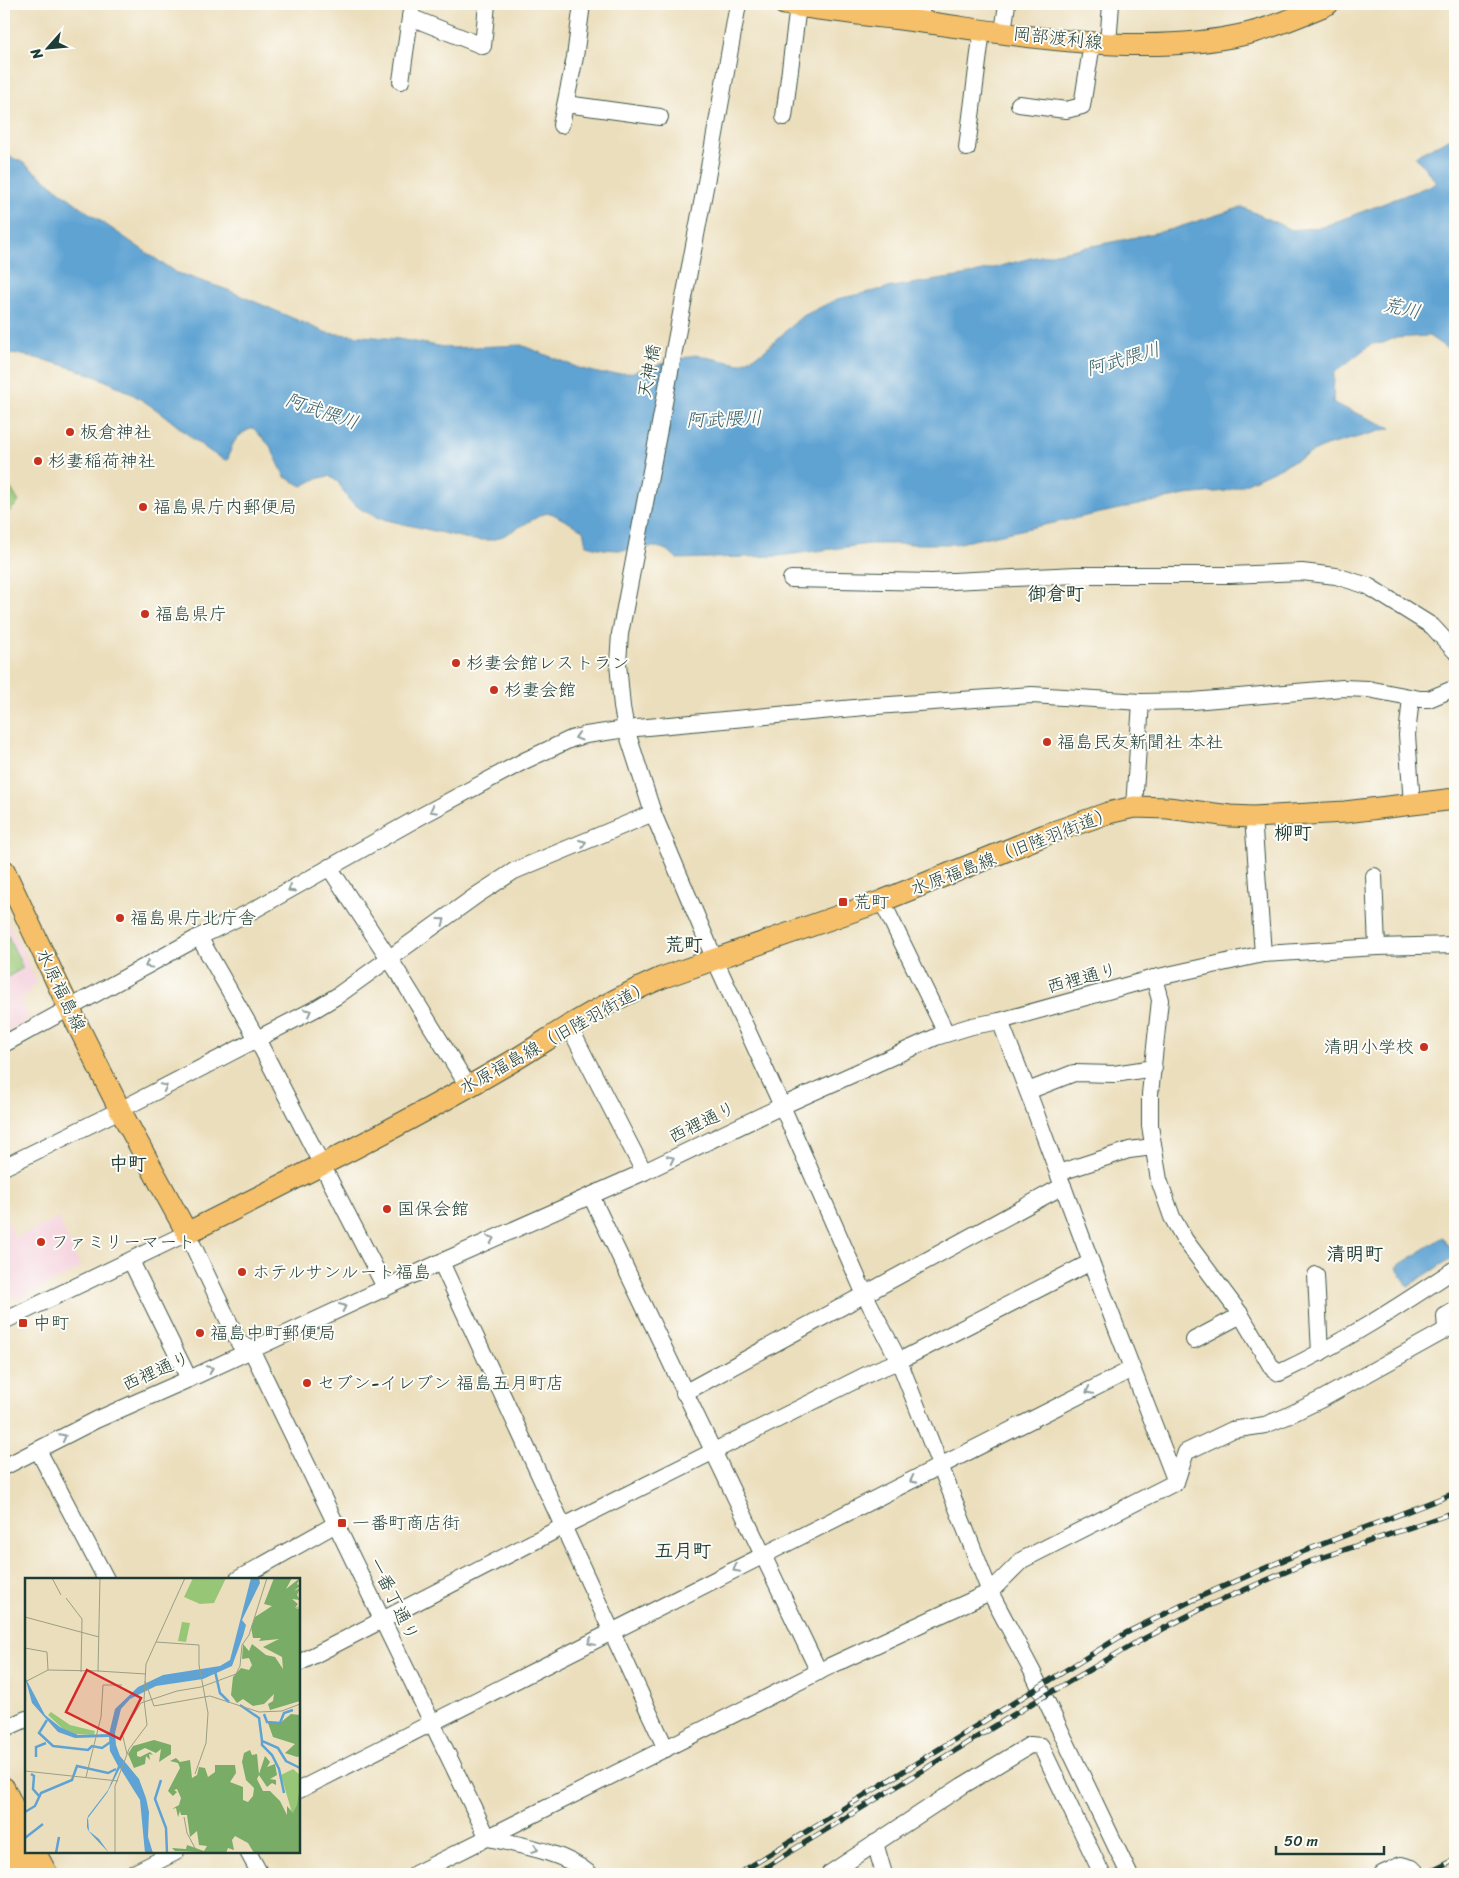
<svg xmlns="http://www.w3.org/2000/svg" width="1459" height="1878" viewBox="0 0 1459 1878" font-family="Sriracha,'Klee One',sans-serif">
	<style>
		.built { fill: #f4cfdd }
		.green { fill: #97c776; stroke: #5b8255 }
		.water { fill: #5ea3d3; stroke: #3e7084 }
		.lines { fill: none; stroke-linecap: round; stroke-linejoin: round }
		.minor-casing { stroke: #3e5548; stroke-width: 18 }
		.major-casing { stroke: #3e5548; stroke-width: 23 }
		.minor { stroke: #fff; stroke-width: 16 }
		.major { stroke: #f6c06b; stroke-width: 21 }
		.rail-casing { stroke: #1f3d34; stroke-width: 5.5 }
		.rail { stroke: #fdfcf7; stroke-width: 4; stroke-dasharray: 11; stroke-linecap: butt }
		.oneway { stroke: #8f9e9a }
		.poi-dot { fill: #c8321e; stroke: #fdfcf7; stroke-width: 2 }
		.labels { text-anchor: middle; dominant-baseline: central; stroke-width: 4; stroke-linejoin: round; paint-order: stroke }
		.street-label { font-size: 18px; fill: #1f3d34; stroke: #fdfcf7 }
		.poi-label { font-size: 18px; fill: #1f3d34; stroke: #fdfcf7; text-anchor: start }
		.water-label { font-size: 19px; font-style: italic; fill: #35616c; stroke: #fdfcf7 }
		.neighbourhood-label { font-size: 19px; font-weight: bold; fill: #1f3d34; stroke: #fdfcf7 }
		.inset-river { fill: none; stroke: #5ea3d3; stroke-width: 2.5 }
		.inset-road { fill: none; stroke: #999e86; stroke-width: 1 }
		.view { fill: #d62828; fill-opacity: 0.15; stroke: #d62828; stroke-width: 2.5 }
		.inset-edge { fill: none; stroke: #1f3d34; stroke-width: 2.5 }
	</style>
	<rect width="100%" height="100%" fill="#fdfcf7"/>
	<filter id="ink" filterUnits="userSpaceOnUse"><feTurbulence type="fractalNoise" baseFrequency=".02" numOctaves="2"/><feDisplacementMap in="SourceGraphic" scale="10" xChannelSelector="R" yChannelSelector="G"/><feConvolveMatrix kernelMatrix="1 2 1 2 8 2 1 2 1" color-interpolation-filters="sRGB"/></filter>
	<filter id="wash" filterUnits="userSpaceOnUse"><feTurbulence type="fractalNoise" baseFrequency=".0096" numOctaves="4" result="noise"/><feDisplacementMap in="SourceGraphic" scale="20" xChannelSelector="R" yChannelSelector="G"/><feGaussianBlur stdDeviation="1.12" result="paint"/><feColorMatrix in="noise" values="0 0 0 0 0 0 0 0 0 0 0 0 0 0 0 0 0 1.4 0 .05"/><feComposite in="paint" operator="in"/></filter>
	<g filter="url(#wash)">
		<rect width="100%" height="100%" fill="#ebdebc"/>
		<g class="built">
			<polygon points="4,913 37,982 20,1001 30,1019 4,1033"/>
			<polygon points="4,1214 16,1238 58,1218 81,1268 15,1301 4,1276"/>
		</g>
		<g class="green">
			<polygon points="4,477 19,502 4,516"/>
			<polygon points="4,927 23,968 4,979"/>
		</g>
		<g class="water">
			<path d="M1455,136v218l-26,-18 -34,2 -12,5 -12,1 -37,29 -1,30 58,25 -65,18 -85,40 -15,5 -41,4 -230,49h-86l-90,12 -102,3c-18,-21 -36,-8 -59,-9 -11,0 -21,-2 -32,-5l-3,-15 -32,-17 -8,1 -40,22 -11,4h-19l-95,-22 -16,-8 -13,-10 -11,-18 -9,-6 -13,3 -14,7 -17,-9 -15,-31 -17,-18c-16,6 -22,15 -25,32 -11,0 -43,-28 -53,-36 -50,-42 -108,-62 -171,-72v-198l18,8 64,49 89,61 53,18 99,43 71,6 52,9 71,-3 58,23 23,6 27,-1 66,-18 45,9 23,-12 38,-35 36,-18 55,-12 71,-11 68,-18 91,-18 51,-11 69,-22 50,23 30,-3 115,-44 -22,-27z"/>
			<polygon points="1443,1237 1455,1256 1408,1286 1396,1267"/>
		</g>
	</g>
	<g filter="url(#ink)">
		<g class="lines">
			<g class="minor-casing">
				<g id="minor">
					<polyline points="738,4 712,151 620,634 618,663 622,707 626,729 653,813 715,960 782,1106 865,1295 899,1361 990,1592 1032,1671 1129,1874"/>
					<polyline points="410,17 483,46 487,4"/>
					<polyline points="920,21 922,4"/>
					<polyline points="1003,32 1007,4"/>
					<polyline points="1108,44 1111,4"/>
					<polyline points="401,81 412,4"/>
					<polyline points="566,104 660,117"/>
					<polyline points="1019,104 1066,110 1082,106 1092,43"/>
					<polyline points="784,117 798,6"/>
					<polyline points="561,125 575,57 582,4"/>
					<polyline points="967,148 982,30"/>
					<polyline points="791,579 932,582 1076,575 1229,575 1302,572 1336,576 1368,586 1432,626 1455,651"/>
					<polyline points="1411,698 1407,735 1412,804"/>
					<polyline points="1134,807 1141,702"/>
					<polyline points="1253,817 1263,954"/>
					<polyline points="329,867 396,969 468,1086"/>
					<polyline points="1374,876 1377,947"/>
					<polyline points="882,901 946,1033"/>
					<polyline points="199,937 257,1039 385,1287"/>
					<path d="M1154,978l6,22 -10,94v32l9,54 13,37 13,23 56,75 31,53 7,5c62,-29 119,-66 176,-104"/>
					<polyline points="1000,1021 1031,1100 1091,1262 1176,1482"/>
					<polyline points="569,1026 644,1172"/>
					<polyline points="4,1044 199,937 252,911 423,815 524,761 571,739 586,735 626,729 876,706 1032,695 1141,702 1193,701 1343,688 1368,689 1420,699 1429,699 1455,688"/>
					<polyline points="1028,1091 1074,1073 1114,1074 1154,1068"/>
					<polyline points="4,1167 120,1110 317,1008 337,996 477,895 514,871 653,813"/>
					<polyline points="1058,1173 1129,1150 1153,1147"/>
					<polyline points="591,1196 819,1672"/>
					<polyline points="131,1261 189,1379"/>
					<polyline points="441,1262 666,1749"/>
					<polyline points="1316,1275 1320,1353"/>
					<polyline points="4,1321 187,1233 239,1343 251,1349"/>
					<polyline points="1194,1340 1241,1315"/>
					<polyline points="251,1349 488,1838"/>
					<polyline points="684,1393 1063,1186"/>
					<polyline points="38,1450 106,1579"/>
					<polyline points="4,1467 96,1420 189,1379 441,1262 644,1172 782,1106 936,1037 972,1026 1000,1021 1154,978 1263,954 1377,947 1455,945"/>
					<polyline points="238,1579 336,1524"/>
					<polyline points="299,1663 564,1526 874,1371 899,1361 1091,1262"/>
					<polyline points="4,1729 26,1719"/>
					<polyline points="299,1790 1132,1369"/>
					<path d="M488,1838c32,7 76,14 102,36"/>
					<polyline points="875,1843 884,1874"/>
					<polyline points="248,1852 260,1874"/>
					<polyline points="132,1874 176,1852"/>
					<polyline points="415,1874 830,1666 990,1592 1022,1560 1176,1482 1186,1452 1232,1430 1265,1425 1285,1417 1322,1399 1446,1330 1445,1316 1455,1310"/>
					<polyline points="829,1874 962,1786 1030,1745 1041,1746 1102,1874"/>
					<polyline points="1382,1874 1401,1865 1412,1868 1418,1874"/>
				</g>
			</g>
			<g class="major-casing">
				<g id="major">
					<path d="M784,4c48,8 97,12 146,19 103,14 217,35 320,10 27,-7 52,-18 78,-29"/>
					<path d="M4,870l65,138 51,102 67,123c107,-54 215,-107 319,-168 21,-12 40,-25 61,-38 30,-18 62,-35 94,-49l221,-77 163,-66 63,-22 26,-6 34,1 62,8 23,1 92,-5 110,-13"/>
					<polyline points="4,1788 26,1833"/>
					<polyline points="4,1829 26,1874"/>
					<polyline points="35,1852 47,1874"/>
					<polyline points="4,1872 5,1874"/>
				</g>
			</g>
			<use href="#minor" class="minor"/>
			<use href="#major" class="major"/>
			<g class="rail-casing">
				<g id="rail">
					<polyline points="738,1874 1126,1633 1197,1598 1302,1552 1455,1493"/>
					<polyline points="756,1874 788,1853 1031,1704 1132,1645 1203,1608 1306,1563 1455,1512"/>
					<polyline points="1426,1874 1455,1860"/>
				</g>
			</g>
			<use href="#rail" class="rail"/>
		</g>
		<defs><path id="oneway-chevron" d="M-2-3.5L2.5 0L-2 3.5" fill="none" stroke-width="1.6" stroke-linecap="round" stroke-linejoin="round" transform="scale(1.25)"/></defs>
		<g class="oneway">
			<use href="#oneway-chevron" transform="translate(578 737) rotate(163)"/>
			<use href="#oneway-chevron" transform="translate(433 810) rotate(152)"/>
			<use href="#oneway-chevron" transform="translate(583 843) rotate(-23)"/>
			<use href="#oneway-chevron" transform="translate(291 889) rotate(150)"/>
			<use href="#oneway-chevron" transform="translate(442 921) rotate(-36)"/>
			<use href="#oneway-chevron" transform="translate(148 965) rotate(151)"/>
			<use href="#oneway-chevron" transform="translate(308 1012) rotate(-28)"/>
			<use href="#oneway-chevron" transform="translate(164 1087) rotate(-27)"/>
			<use href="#oneway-chevron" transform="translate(671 1159) rotate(-26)"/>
			<use href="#oneway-chevron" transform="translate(491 1239) rotate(-24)"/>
			<use href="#oneway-chevron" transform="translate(343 1307) rotate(-25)"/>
			<use href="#oneway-chevron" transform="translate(210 1369) rotate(-26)"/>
			<use href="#oneway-chevron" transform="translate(1089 1391) rotate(153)"/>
			<use href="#oneway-chevron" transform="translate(63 1437) rotate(-28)"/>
			<use href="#oneway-chevron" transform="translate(913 1480) rotate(153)"/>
			<use href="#oneway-chevron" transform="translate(736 1569) rotate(153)"/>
			<use href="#oneway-chevron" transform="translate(591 1642) rotate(153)"/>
			<use href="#oneway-chevron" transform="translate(535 1849) rotate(19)"/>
		</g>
	</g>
	<g class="poi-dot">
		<circle cx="70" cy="432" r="5"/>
		<circle cx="38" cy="461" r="5"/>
		<circle cx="143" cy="507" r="5"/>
		<circle cx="145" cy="614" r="5"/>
		<circle cx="456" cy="663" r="5"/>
		<circle cx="494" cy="690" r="5"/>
		<circle cx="1047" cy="742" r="5"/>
		<rect x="838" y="897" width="10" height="10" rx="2.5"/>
		<circle cx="120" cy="918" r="5"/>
		<circle cx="1424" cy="1047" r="5"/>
		<circle cx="387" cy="1209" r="5"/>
		<circle cx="41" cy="1242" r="5"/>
		<circle cx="242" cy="1272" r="5"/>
		<rect x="18" y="1318" width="10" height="10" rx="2.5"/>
		<circle cx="200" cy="1333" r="5"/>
		<circle cx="307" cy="1383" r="5"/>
		<rect x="337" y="1518" width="10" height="10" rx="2.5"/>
	</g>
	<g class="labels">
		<g class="street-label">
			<text transform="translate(1058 38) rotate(6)">岡部渡利線</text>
			<text transform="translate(649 371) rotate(-79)">天神橋</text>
			<text transform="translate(1012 851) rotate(-21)">水原福島線（旧陸羽街道）</text>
			<text transform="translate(1082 978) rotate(-15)">西裡通り</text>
			<text transform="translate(61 990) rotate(64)">水原福島線</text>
			<text transform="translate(555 1037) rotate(-29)">水原福島線（旧陸羽街道）</text>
			<text transform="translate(702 1122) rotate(-26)">西裡通り</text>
			<text transform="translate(156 1371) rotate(-24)">西裡通り</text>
			<text transform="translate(394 1599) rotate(64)">一番丁通り</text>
		</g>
		<g class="poi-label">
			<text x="80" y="432">板倉神社</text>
			<text x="48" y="461">杉妻稲荷神社</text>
			<text x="153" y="507">福島県庁内郵便局</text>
			<text x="155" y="614">福島県庁</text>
			<text x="466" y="663">杉妻会館レストラン</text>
			<text x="504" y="690">杉妻会館</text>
			<text x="1057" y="742">福島民友新聞社 本社</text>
			<text x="853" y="902">荒町</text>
			<text x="130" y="918">福島県庁北庁舎</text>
			<text x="1414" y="1047" text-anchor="end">清明小学校</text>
			<text x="397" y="1209">国保会館</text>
			<text x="51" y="1242">ファミリーマート</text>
			<text x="252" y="1272">ホテルサンルート福島</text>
			<text x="33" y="1323">中町</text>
			<text x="210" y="1333">福島中町郵便局</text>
			<text x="317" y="1383">セブン-イレブン 福島五月町店</text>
			<text x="352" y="1523">一番町商店街</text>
		</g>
		<g class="water-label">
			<text transform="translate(1402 308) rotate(13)">荒川</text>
			<text transform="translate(1123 359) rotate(-16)">阿武隈川</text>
			<text transform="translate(322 411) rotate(19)">阿武隈川</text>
			<text transform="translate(724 419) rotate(-2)">阿武隈川</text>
		</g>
		<g class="neighbourhood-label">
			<text x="1056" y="593">御倉町</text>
			<text x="1293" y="832">柳町</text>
			<text x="684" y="944">荒町</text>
			<text x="128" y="1163">中町</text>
			<text x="1355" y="1253">清明町</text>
			<text x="683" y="1550">五月町</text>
		</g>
	</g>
	<g transform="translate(25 1578)">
		<rect width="275" height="275" fill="#ebdebc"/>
		<path d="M168,0h33l-12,25 -14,1 -16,-7zM157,44l8,1 -4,19 -8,-1zM26,134l19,13 25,6 -1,4 -19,-1 -13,-6 -14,-13zM268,191l7,6v17l-1,20 -7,1 -11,-38z" fill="#97c776"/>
		<path d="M249,0h18l-6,11 14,-11 -3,6 3,2 -6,5 6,-3 -3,7 3,5 -8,-1 6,5 -3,4 5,-2 -4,3 4,-1v93l-30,9 -2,-6 5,-3 1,-7 -10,10 -11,2 -10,-7 -6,4 -6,-8 2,-18 8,-9 8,2 3,-5 -3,-7 -7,1 1,-15 6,7 3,-7 14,11 9,2 8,12 -1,-12 -19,-10 16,-8 -20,2 2,-3h-8l-2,-11 4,-10 17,-11 -8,-2zM266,136l9,1v41l-3,1 -12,-4 10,-9 -22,-7 -5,-14h12zM129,162l17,5v9l-12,8 2,-13 -5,4 -11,-5 -8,4v4l3,1 10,-5 3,3 -4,-1 1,6 -4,-4 -1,8 -11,4 -6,-14 5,-8zM225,172l2,5 5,-1 2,20 6,-18 5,6 -3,5 8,-3 2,11 -7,4 6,1v5l-4,-2 -5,4 -8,-12 -2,4 6,12h7l10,10 7,14v-9l6,7 4,-8 3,-19v67h-46l-6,-10 -13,-7 -3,4 2,10 -6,-2 -2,5 -51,-2 -3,-3 14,1 1,-4 17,6 3,-5 -8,-1 -2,-14 -7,6 -3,-22h-6l-1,-4 -2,6 -2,-9 -4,1 7,-4 2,-7 -4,-9 -3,1 3,2 -4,4 -5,-5 12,-23 -2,-5 -8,-2 6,-3 4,4 10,-2 2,18 5,-3 2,-8 6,1 3,9 7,-5v-7h20l1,8 -6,9 13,5v13l5,2 5,-6 1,-8 -8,-8 -4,-18 2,-9z" fill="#79ac67"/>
		<path d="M226,0h8l1,5 -18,37 4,5 -3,11 -11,30 -29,13 -47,7 -26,13 -9,10 -6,24 1,12 4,11 19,23 7,19 3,14 -1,25 5,16h-8l-5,-53 -20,-32 -13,25 -19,25 1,13 10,8 10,14 -17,-18 -4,-5 -1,-3v-7l1,-4 20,-26 10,-24 -8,-15 -1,-14 -34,1 -17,-6 -26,-29 -7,-26 20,38 15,12 18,8 31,-1 6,-25 23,-22 25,-12 57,-9 10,-6z" fill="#5ea3d3"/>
		<path class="inset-river" d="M190,93l5,22 9,9M215,127l19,13 3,23 16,7 8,13 14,7M239,136l3,8 13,1 4,-10 9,-3M22,142l-8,13 14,13 35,4 4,-4 10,2 10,-7M237,163v4l10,10 7,14 5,24M11,179v-10l10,-4M6,196l3,2 -1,13 6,7M136,202l-6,19 11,29 1,25M0,234l10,-6 6,-13 31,-13 5,-14 31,7 8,-4M0,260l18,-14M31,275l3,-16"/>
		<path class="inset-road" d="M27,0l9,17M41,20l16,21 -1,53M0,39l74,20M131,64l43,3v20l9,48 -2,30 -11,31M0,70l22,4M22,74l1,18M73,93l2,-93M73,93l48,3M120,103l9,25 56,-10 49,16 23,-1 18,-7M0,104l23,-12 51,1M102,176l-5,-21 19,-30 36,-12 24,-4 35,-13 4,-8 2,-21 7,-10 18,-57M0,193l93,10M61,199l15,-60 2,-32h19M159,239l3,16 8,15M90,275v-67l14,-37 18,-24 -3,-25 2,-36 39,-86"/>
		<path class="view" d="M62,92l54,28 -21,41 -54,-27z"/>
		<rect width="275" height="275" class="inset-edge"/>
	</g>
	<rect width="1459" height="1878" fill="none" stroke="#fdfcf7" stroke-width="20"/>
	<g transform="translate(48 48) rotate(243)" stroke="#fdfcf7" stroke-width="4" paint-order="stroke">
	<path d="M0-4L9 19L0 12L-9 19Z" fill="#1f3d34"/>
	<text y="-8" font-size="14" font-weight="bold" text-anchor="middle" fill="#1f3d34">N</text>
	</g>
	<path d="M1276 1846v8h108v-8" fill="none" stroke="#1f3d34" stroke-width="2.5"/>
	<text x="1284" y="1846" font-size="15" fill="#1f3d34" stroke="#fdfcf7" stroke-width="4" paint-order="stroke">50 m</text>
</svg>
